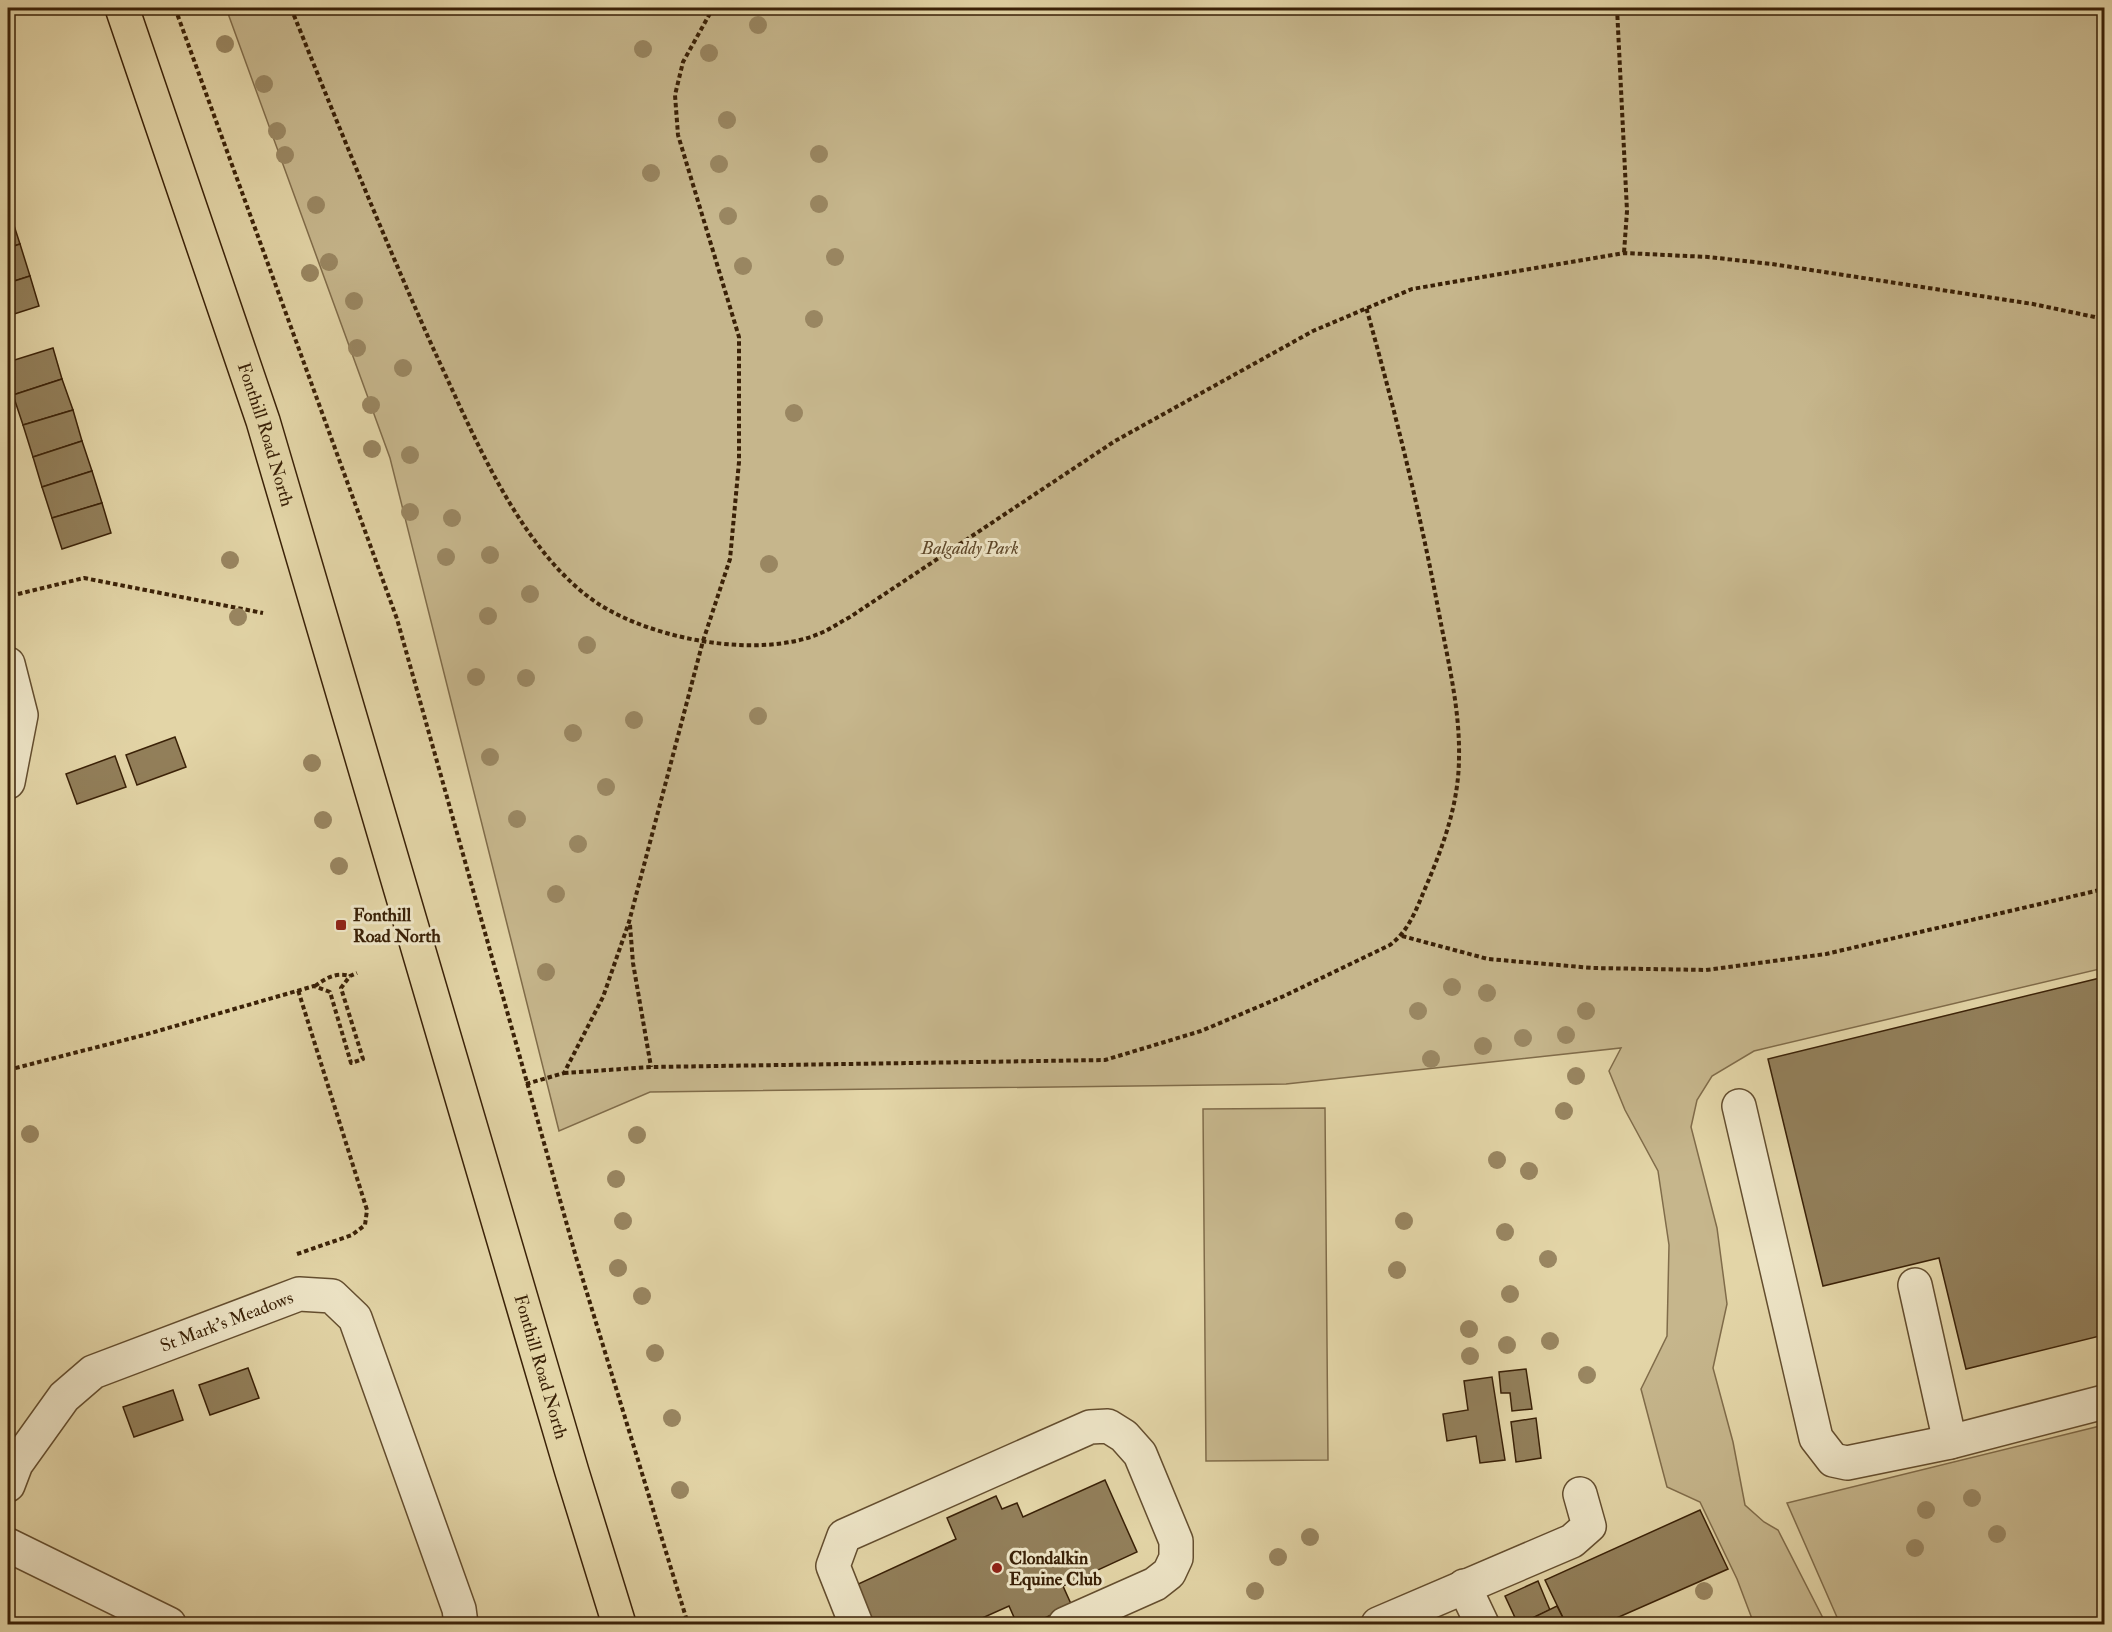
<svg xmlns="http://www.w3.org/2000/svg" width="2112" height="1632" viewBox="0 0 2112 1632" font-family="'IM FELL Double Pica',serif">
	<style>
		.green { fill: #c6b68c; stroke: #806c4a; stroke-width: 1.5 }
		.building { fill: #927f5a; stroke: #3a2107; stroke-width: 1.5 }
		.lines { fill: none; stroke-linecap: round; stroke-linejoin: round }
		.minor-casing { stroke: #644e2f; stroke-width: 36 }
		.major-casing { stroke: #3a2107; stroke-width: 36 }
		.path { stroke: #3a2107; stroke-width: 4; stroke-dasharray: 4.5 3; stroke-linecap: butt }
		.minor { stroke: #ede4c6; stroke-width: 33 }
		.major { stroke: #e3d5a7; stroke-width: 33 }
		.tree { fill: #998661 }
		.poi-dot { fill: #8f2418; stroke: #ede4c6; stroke-width: 2 }
		.labels { text-anchor: middle; dominant-baseline: central; stroke-width: 6; stroke-linejoin: round; paint-order: stroke }
		.street-label { font-size: 18px; fill: #3a2107; stroke: #ede4c6 }
		.park-label { font-size: 18px; font-style: italic; fill: #5d4628; stroke: #ede4c6 }
		.poi-label { font-size: 18px; font-weight: bold; fill: #3a2107; stroke: #ede4c6; text-anchor: start }
	</style>
	<rect width="100%" height="100%" fill="#e3d5a7"/>
	<filter id="stains"><feTurbulence type="fractalNoise" baseFrequency=".00333" numOctaves="4"/><feColorMatrix values="0 0 0 0 .2 0 0 0 0 .09 0 0 0 0 .02 0 0 0 .5 -.17"/></filter>
	<radialGradient id="worn" r=".72"><stop offset=".6" stop-color="#630" stop-opacity="0"/><stop offset="1" stop-color="#630" stop-opacity=".3"/></radialGradient>
	<g class="green">
		<polygon points="226,8 2104,8 2104,968 1754,1051 1712,1076 1697,1100 1691,1127 1717,1228 1727,1304 1713,1368 1733,1442 1745,1505 1764,1522 1778,1530 1826,1624 1754,1624 1737,1579 1700,1502 1667,1487 1641,1389 1667,1336 1669,1245 1658,1171 1625,1110 1609,1071 1621,1048 1286,1084 650,1092 559,1131 390,458"/>
		<polygon points="1325,1108 1328,1460 1206,1461 1203,1109"/>
		<polygon points="2104,1425 2104,1624 1840,1624 1787,1503"/>
	</g>
	<g class="building">
		<polygon points="10,213 20,244 8,248 8,214"/>
		<polygon points="20,244 30,276 8,283 8,248"/>
		<polygon points="30,276 39,306 8,316 8,283"/>
		<polygon points="53,348 62,379 13,395 8,377 8,362"/>
		<polygon points="62,379 73,410 23,425 13,395"/>
		<polygon points="73,410 82,441 33,457 23,425"/>
		<polygon points="82,441 92,471 42,487 33,457"/>
		<polygon points="92,471 102,503 52,518 42,487"/>
		<polygon points="102,503 111,533 62,549 52,518"/>
		<polygon points="175,737 186,767 137,785 126,755"/>
		<polygon points="115,756 126,787 77,804 66,774"/>
		<polygon points="2104,977 2104,1335 1966,1369 1939,1258 1823,1286 1768,1059"/>
		<polygon points="248,1368 259,1398 210,1415 199,1385"/>
		<polygon points="1526,1369 1532,1409 1512,1411 1510,1393 1501,1393 1499,1372"/>
		<polygon points="1492,1377 1505,1460 1480,1463 1476,1436 1447,1441 1443,1414 1468,1410 1464,1381"/>
		<polygon points="173,1390 183,1420 134,1437 123,1407"/>
		<polygon points="1536,1418 1541,1458 1516,1462 1511,1422"/>
		<polygon points="1105,1480 1137,1552 1063,1586 1072,1606 1031,1624 1017,1624 1009,1606 969,1624 874,1624 856,1585 956,1539 947,1518 996,1496 1002,1509 1017,1503 1023,1517"/>
		<polygon points="1700,1510 1728,1569 1603,1624 1566,1624 1545,1580"/>
		<polygon points="1538,1581 1550,1610 1524,1622 1526,1624 1518,1624 1505,1596"/>
		<polygon points="1557,1606 1566,1624 1526,1624 1524,1622"/>
		<polygon points="11,1617 23,1624 8,1624"/>
	</g>
	<g class="lines">
		<g class="minor-casing">
			<g id="minor">
				<polyline points="8,664 21,715 8,782"/>
				<polyline points="1739,1106 1816,1438 1833,1460 1847,1463 1950,1442 2104,1402"/>
				<polyline points="1915,1285 1950,1442"/>
				<path id="s1" d="M8,1485l8,-21 48,-67 29,-25 206,-78 33,2 23,22 104,291 2,15"/>
				<polyline points="8,1545 169,1624"/>
				<polyline points="1464,1586 1482,1624"/>
				<polyline points="856,1624 833,1566 844,1536 1090,1427 1108,1426 1124,1436 1140,1454 1176,1541 1176,1558 1169,1573 1155,1584 1065,1624"/>
				<polyline points="1378,1624 1572,1541 1589,1526 1580,1494"/>
			</g>
		</g>
		<g class="major-casing">
			<g id="major">
				<path id="s2" d="M122,8l141,413 309,1051 47,152"/>
			</g>
		</g>
		<g class="path">
			<polyline points="175,8 397,619 576,1257 688,1624"/>
			<path d="M291,8c46,114 92,228 142,340 38,81 81,190 153,247 54,43 171,66 235,38 10,-4 19,-11 29,-16l265,-176 198,-110 99,-42 212,-36 84,4 64,7 261,40 71,15"/>
			<polyline points="1617,8 1627,211 1624,253"/>
			<polyline points="18,594 84,578 263,613"/>
			<polyline points="630,925 633,963 651,1067"/>
			<polyline points="1402,936 1488,959 1593,968 1706,970 1826,954 2104,889"/>
			<path d="M315,986c11,-8 21,-14 35,-10"/>
			<polyline points="8,1070 144,1035 314,986 330,992 351,1063 363,1059 341,988 350,976 357,973"/>
			<path d="M564,1073l87,-6 454,-7 96,-29 83,-35 106,-51c20,-15 27,-38 37,-61 17,-40 32,-82 32,-127 1,-50 -12,-100 -21,-149 -19,-101 -44,-201 -72,-301"/>
			<polyline points="526,1084 564,1073 603,997 629,922 703,641 730,559 739,462 739,337 678,135 675,95 683,62 713,8"/>
			<polyline points="297,1254 352,1235 365,1225 367,1210 298,990"/>
			<polyline points="984,1621 985,1624"/>
		</g>
		<use href="#minor" class="minor"/>
		<use href="#major" class="major"/>
	</g>
	<g class="tree">
		<circle cx="758" cy="25" r="9"/>
		<circle cx="225" cy="44" r="9"/>
		<circle cx="643" cy="49" r="9"/>
		<circle cx="709" cy="53" r="9"/>
		<circle cx="264" cy="84" r="9"/>
		<circle cx="727" cy="120" r="9"/>
		<circle cx="277" cy="131" r="9"/>
		<circle cx="819" cy="154" r="9"/>
		<circle cx="285" cy="155" r="9"/>
		<circle cx="719" cy="164" r="9"/>
		<circle cx="651" cy="173" r="9"/>
		<circle cx="819" cy="204" r="9"/>
		<circle cx="316" cy="205" r="9"/>
		<circle cx="728" cy="216" r="9"/>
		<circle cx="835" cy="257" r="9"/>
		<circle cx="329" cy="262" r="9"/>
		<circle cx="743" cy="266" r="9"/>
		<circle cx="310" cy="273" r="9"/>
		<circle cx="354" cy="301" r="9"/>
		<circle cx="814" cy="319" r="9"/>
		<circle cx="357" cy="348" r="9"/>
		<circle cx="403" cy="368" r="9"/>
		<circle cx="371" cy="405" r="9"/>
		<circle cx="794" cy="413" r="9"/>
		<circle cx="372" cy="449" r="9"/>
		<circle cx="410" cy="455" r="9"/>
		<circle cx="410" cy="512" r="9"/>
		<circle cx="452" cy="518" r="9"/>
		<circle cx="490" cy="555" r="9"/>
		<circle cx="446" cy="557" r="9"/>
		<circle cx="230" cy="560" r="9"/>
		<circle cx="769" cy="564" r="9"/>
		<circle cx="530" cy="594" r="9"/>
		<circle cx="488" cy="616" r="9"/>
		<circle cx="238" cy="617" r="9"/>
		<circle cx="587" cy="645" r="9"/>
		<circle cx="476" cy="677" r="9"/>
		<circle cx="526" cy="678" r="9"/>
		<circle cx="758" cy="716" r="9"/>
		<circle cx="634" cy="720" r="9"/>
		<circle cx="573" cy="733" r="9"/>
		<circle cx="490" cy="757" r="9"/>
		<circle cx="312" cy="763" r="9"/>
		<circle cx="606" cy="787" r="9"/>
		<circle cx="517" cy="819" r="9"/>
		<circle cx="323" cy="820" r="9"/>
		<circle cx="578" cy="844" r="9"/>
		<circle cx="339" cy="866" r="9"/>
		<circle cx="556" cy="894" r="9"/>
		<circle cx="546" cy="972" r="9"/>
		<circle cx="1452" cy="987" r="9"/>
		<circle cx="1487" cy="993" r="9"/>
		<circle cx="1418" cy="1011" r="9"/>
		<circle cx="1586" cy="1011" r="9"/>
		<circle cx="1566" cy="1035" r="9"/>
		<circle cx="1523" cy="1038" r="9"/>
		<circle cx="1483" cy="1046" r="9"/>
		<circle cx="1431" cy="1059" r="9"/>
		<circle cx="1576" cy="1076" r="9"/>
		<circle cx="1564" cy="1111" r="9"/>
		<circle cx="30" cy="1134" r="9"/>
		<circle cx="637" cy="1135" r="9"/>
		<circle cx="1497" cy="1160" r="9"/>
		<circle cx="1529" cy="1171" r="9"/>
		<circle cx="616" cy="1179" r="9"/>
		<circle cx="623" cy="1221" r="9"/>
		<circle cx="1404" cy="1221" r="9"/>
		<circle cx="1505" cy="1232" r="9"/>
		<circle cx="1548" cy="1259" r="9"/>
		<circle cx="618" cy="1268" r="9"/>
		<circle cx="1397" cy="1270" r="9"/>
		<circle cx="1510" cy="1294" r="9"/>
		<circle cx="642" cy="1296" r="9"/>
		<circle cx="1469" cy="1329" r="9"/>
		<circle cx="1550" cy="1341" r="9"/>
		<circle cx="1507" cy="1345" r="9"/>
		<circle cx="655" cy="1353" r="9"/>
		<circle cx="1470" cy="1356" r="9"/>
		<circle cx="1587" cy="1375" r="9"/>
		<circle cx="672" cy="1418" r="9"/>
		<circle cx="680" cy="1490" r="9"/>
		<circle cx="1972" cy="1498" r="9"/>
		<circle cx="1926" cy="1510" r="9"/>
		<circle cx="1997" cy="1534" r="9"/>
		<circle cx="1310" cy="1537" r="9"/>
		<circle cx="1915" cy="1548" r="9"/>
		<circle cx="1278" cy="1557" r="9"/>
		<circle cx="1255" cy="1591" r="9"/>
		<circle cx="1704" cy="1591" r="9"/>
	</g>
	<g class="poi-dot">
		<rect x="335" y="919" width="12" height="12" rx="3"/>
		<circle cx="997" cy="1568" r="6"/>
	</g>
	<g class="labels">
		<g class="street-label">
			<text stroke="none"><textPath href="#s2" startOffset="450">Fonthill Road North</textPath></text>
			<text stroke="none"><textPath href="#s1" startOffset="286">St Mark's Meadows</textPath></text>
			<text stroke="none"><textPath href="#s2" startOffset="1422">Fonthill Road North</textPath></text>
		</g>
		<g class="park-label">
			<text x="970" y="548">Balgaddy Park</text>
		</g>
		<g class="poi-label">
			<text x="353" y="915">Fonthill<tspan x="353" dy="21">Road North</tspan></text>
			<text x="1009" y="1558">Clondalkin<tspan x="1009" dy="21">Equine Club</tspan></text>
		</g>
	</g>
	<rect width="2112" height="1632" fill="none" stroke="#e3d5a7" stroke-width="30"/>
	<rect x="9" y="9" width="2094" height="1614" fill="none" stroke="#3a2107" stroke-width="3"/>
	<rect x="15" y="15" width="2082" height="1602" fill="none" stroke="#3a2107" stroke-width="1.5"/>
	<rect width="100%" height="100%" filter="url(#stains)"/>
	<rect width="100%" height="100%" fill="url(#worn)"/>
</svg>
